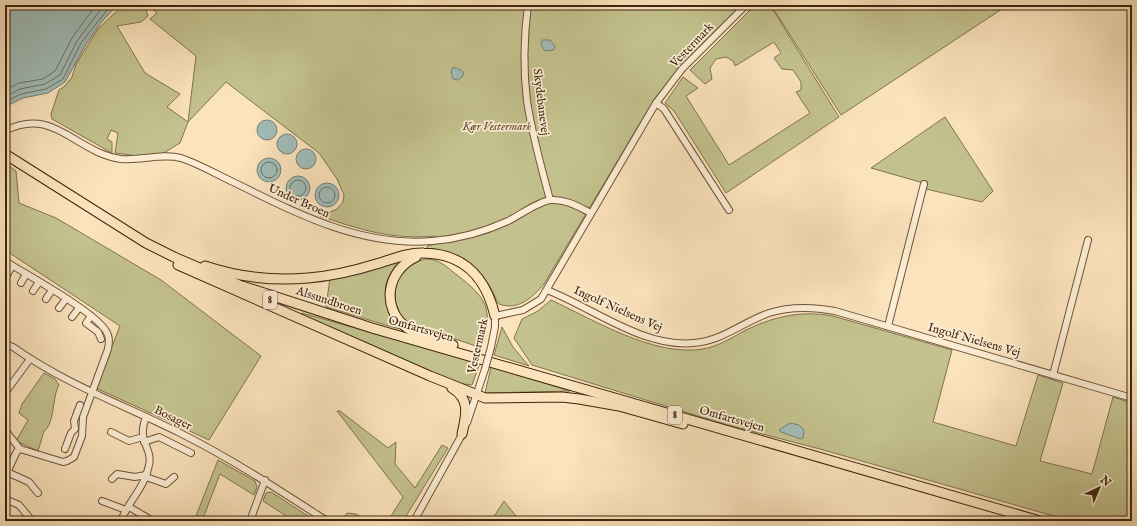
<svg xmlns="http://www.w3.org/2000/svg" width="1137" height="526" viewBox="0 0 1137 526" font-family="'IM FELL English',serif">
	<style>
		.green { fill: #c3c28e; stroke: #81734e }
		.water { fill: #a0bdb9; stroke: #798075 }
		.lines { fill: none; stroke-linecap: round; stroke-linejoin: round }
		.shore { stroke: #707064; stroke-width: 1 }
		.minor-casing { stroke: #6e543a; stroke-width: 8 }
		.highway-casing { stroke: #3f240e; stroke-width: 11 }
		.minor { stroke: #fcedd4; stroke-width: 6 }
		.highway { stroke: #fbe3bd; stroke-width: 9 }
		.minor-bridge-casing { stroke: #6e543a; stroke-width: 8; stroke-linecap: butt }
		.minor-bridge { stroke: #fcedd4; stroke-width: 6 }
		.labels { text-anchor: middle; dominant-baseline: central; stroke-width: 3.5; stroke-linejoin: round; paint-order: stroke }
		.shield { fill: #fcedd4; stroke: #786049; stroke-width: 1 }
		.shield-label { font-size: 11px; font-weight: bold; fill: #3f240e }
		.street-label { font-size: 12px; fill: #3f240e; stroke: #fcedd4 }
		.park-label { font-size: 12px; font-style: italic; fill: #604c2e; stroke: #fcedd4 }
	</style>
	<rect width="100%" height="100%" fill="#fbe3bd"/>
	<filter id="stains"><feTurbulence type="fractalNoise" baseFrequency=".005" numOctaves="4"/><feColorMatrix values="0 0 0 0 .2 0 0 0 0 .09 0 0 0 0 .02 0 0 0 .5 -.17"/></filter>
	<radialGradient id="worn" r=".72"><stop offset=".6" stop-color="#630" stop-opacity="0"/><stop offset="1" stop-color="#630" stop-opacity=".3"/></radialGradient>
	<g class="green">
		<path d="M123,5h17l6,5 2,6 -7,6 -24,4 28,47 35,21 -13,13 21,15 8,-66 -46,-37 7,-6 -9,-8h593l-46,46 -40,47 -111,186c-12,14 -26,27 -45,20 -4,-5 -5,-11 -9,-17 -16,-25 -34,-34 -63,-38v-3l13,-3 -4,-7c-43,4 -75,-6 -116,-20l17,-7 6,-7 1,-7 -7,-16 -18,-26 -93,-71 -38,40 -8,21 -18,11 -25,2 -22,-3 3,-20 -7,-3 -4,9 5,3v11l-60,-34 -1,-5 8,-24 6,-4 7,-9 4,-13 22,-35z"/>
		<polygon points="755,5 770,5 839,117 726,193 674,111 665,103 683,77 698,88 686,96 729,165 810,113 796,92 801,90 801,82 793,70 782,69 774,58 781,53 774,42 735,66 733,61 726,57 716,59 710,68 712,79 705,84 690,70"/>
		<polygon points="771,5 1008,5 841,115"/>
		<polygon points="945,117 993,191 982,202 926,189 927,184 871,168"/>
		<polygon points="5,163 16,171 19,203 56,218 161,280 261,356 209,440 96,388 120,326 5,250"/>
		<path d="M425,259c15,0 20,7 32,16 31,24 36,34 25,73l-72,-24 -10,-10 -5,-14v-11l3,-13 11,-12z"/>
		<path d="M398,261c-3,6 -9,13 -11,20 -6,16 5,34 12,48l-73,-22 4,-29z"/>
		<path d="M551,300c43,20 103,57 152,49 13,-2 27,-10 39,-17 30,-15 57,-22 91,-16l119,34 -19,72 83,24 22,-71 25,8 -23,78 52,13 21,-77 19,6v118h-61l-251,-72 -96,-25 -192,-59 -18,-27 8,-19 16,-8z"/>
		<polygon points="302,313 480,363 472,385 456,383 300,316"/>
		<polygon points="502,327 513,347 529,366 494,355"/>
		<polygon points="491,367 570,391 485,393"/>
		<path d="M44,373l11,6 4,6c-7,11 -4,39 -15,46l-6,20 -22,-10 12,-21 -9,-7 3,-9z"/>
		<polygon points="337,411 340,411 388,448 396,442 395,464 415,488 442,445 448,448 403,521 388,521 403,497"/>
		<polygon points="218,460 255,481 257,487 254,495 220,474 202,521 194,521"/>
		<polygon points="271,492 316,521 294,521 263,501 266,493"/>
		<polygon points="504,501 520,521 491,521"/>
		<polygon points="347,513 356,514 368,521 341,521"/>
	</g>
	<g class="water">
		<polygon points="5,5 117,5 100,24 85,46 65,82 48,93 23,98 5,107"/>
		<polygon points="542,40 550,40 555,46 554,50 545,51 541,45"/>
		<polygon points="453,67 461,70 464,73 462,77 458,80 453,79 451,72"/>
		<circle cx="267" cy="130" r="10"/>
		<circle cx="287" cy="144" r="10"/>
		<circle cx="306" cy="159" r="10"/>
		<circle cx="269" cy="170" r="12"/>
		<circle cx="298" cy="188" r="12"/>
		<circle cx="327" cy="195" r="12"/>
		<polygon points="790,423 799,425 804,430 803,438 801,439 781,432 779,430"/>
	</g>
	<g class="lines">
		<g class="shore">
			<polyline points="5,90 19,83 43,79 55,71 72,38 96,5"/>
			<polyline points="5,97 20,89 45,84 60,75 77,41 104,5"/>
			<polyline points="5,102 21,94 46,89 63,79 81,43 111,5"/>
			<circle cx="269" cy="170" r="8"/>
			<circle cx="298" cy="188" r="8"/>
			<circle cx="327" cy="195" r="8"/>
		</g>
		<g class="minor-casing">
			<g id="minor">
				<path d="M528,5c-4,31 -5,64 -1,96 5,33 14,66 23,99"/>
				<polyline points="656,103 664,109 729,210"/>
				<path d="M5,131c48,-26 71,22 116,28 20,2 40,-6 60,-1 18,6 35,16 52,24 63,31 127,65 199,59 26,-2 52,-9 76,-20 12,-6 31,-20 43,-21 15,-1 28,7 40,13"/>
				<path d="M5,261c22,14 89,50 101,70 4,6 3,11 2,18l-25,68 -1,19 -8,21 -7,4 -4,1 -43,-13 -3,2 -12,26"/>
				<polyline points="7,275 12,266"/>
				<polyline points="21,283 26,274"/>
				<path d="M547,290c46,18 96,58 147,53 28,-2 49,-21 75,-30 22,-7 44,-6 66,-2l297,87"/>
				<polyline points="33,291 39,282"/>
				<polyline points="46,299 52,290"/>
				<polyline points="59,308 66,299"/>
				<polyline points="91,316 86,323 98,332 101,339"/>
				<polyline points="72,317 79,308"/>
				<polyline points="888,326 924,184"/>
				<path d="M5,344l8,3c52,37 111,58 167,86 52,26 99,57 147,88"/>
				<polyline points="491,347 495,327 495,316 523,310 541,299 656,103 682,69 746,5"/>
				<polyline points="1053,375 1088,240"/>
				<polyline points="5,393 30,359"/>
				<polyline points="467,423 485,369"/>
				<polyline points="5,430 20,449"/>
				<polyline points="111,432 129,441 143,437"/>
				<polyline points="144,442 159,437 191,453"/>
				<polyline points="65,449 71,433 75,429 74,421 80,405"/>
				<polyline points="7,472 29,482 38,493"/>
				<polyline points="146,477 166,484 174,477"/>
				<polyline points="112,479 117,474 135,477 146,475"/>
				<polyline points="5,499 19,505 29,517"/>
				<polyline points="102,501 126,510"/>
				<polyline points="129,507 153,521"/>
				<path d="M121,521c7,-20 24,-33 28,-56 4,-18 -13,-23 -3,-48"/>
				<polyline points="250,521 265,480"/>
				<polyline points="414,521 464,431"/>
			</g>
		</g>
		<g class="highway-casing">
			<g id="highway">
				<polyline points="5,154 146,243 174,257 239,285 372,328 1040,521"/>
				<path d="M416,257c-29,13 -36,51 -9,71 12,9 32,12 46,17"/>
				<polyline points="178,265 430,376 485,398 562,397 579,399 619,406 683,424"/>
				<path d="M205,266c33,11 68,15 103,12 23,-2 46,-7 68,-14 15,-4 32,-12 48,-11 41,1 62,25 71,63"/>
				<path d="M452,388c19,11 14,28 10,46"/>
			</g>
		</g>
		<use href="#minor" class="minor"/>
		<use href="#highway" class="highway"/>
		<g class="minor-bridge-casing">
			<polyline id="minor-bridge" points="485,369 491,347"/>
		</g>
		<use href="#minor-bridge" class="minor-bridge"/>
	</g>
	<g class="labels">
		<g class="shield">
			<rect x="263" y="291" width="14" height="18" rx="3"/>
			<rect x="668" y="406" width="14" height="18" rx="3"/>
		</g>
		<g class="shield-label">
			<text x="270" y="300">8</text>
			<text x="675" y="415">8</text>
		</g>
		<g class="street-label">
			<text transform="translate(692 45) rotate(-46)">Vestermark</text>
			<text transform="translate(541 102) rotate(83)">Skydebanevej</text>
			<text transform="translate(299 201) rotate(24)">Under Broen</text>
			<text transform="translate(329 301) rotate(18)">Alssundbroen</text>
			<text transform="translate(618 309) rotate(24)">Ingolf Nielsens Vej</text>
			<text transform="translate(421 329) rotate(16)">Omfartsvejen</text>
			<text transform="translate(974 340) rotate(16)">Ingolf Nielsens Vej</text>
			<text transform="translate(478 346) rotate(-77)">Vestermark</text>
			<text transform="translate(173 418) rotate(26)">Bosager</text>
			<text transform="translate(732 419) rotate(16)">Omfartsvejen</text>
		</g>
		<g class="park-label">
			<text x="497" y="126">Kær Vestermark</text>
		</g>
	</g>
	<rect width="1137" height="526" fill="none" stroke="#fbe3bd" stroke-width="20"/>
	<rect x="6" y="6" width="1125" height="514" fill="none" stroke="#3f240e" stroke-width="2"/>
	<rect x="10" y="10" width="1117" height="506" fill="none" stroke="#3f240e"/>
	<g transform="translate(1099 488) rotate(44)" stroke="#fcedd4" stroke-width="3" paint-order="stroke">
	<path d="M0-3L7 15L0 10L-7 15Z" fill="#3f240e"/>
	<text y="-6" font-size="11" font-weight="bold" text-anchor="middle" fill="#3f240e">N</text>
	</g>
	<rect width="100%" height="100%" filter="url(#stains)"/>
	<rect width="100%" height="100%" fill="url(#worn)"/>
</svg>
